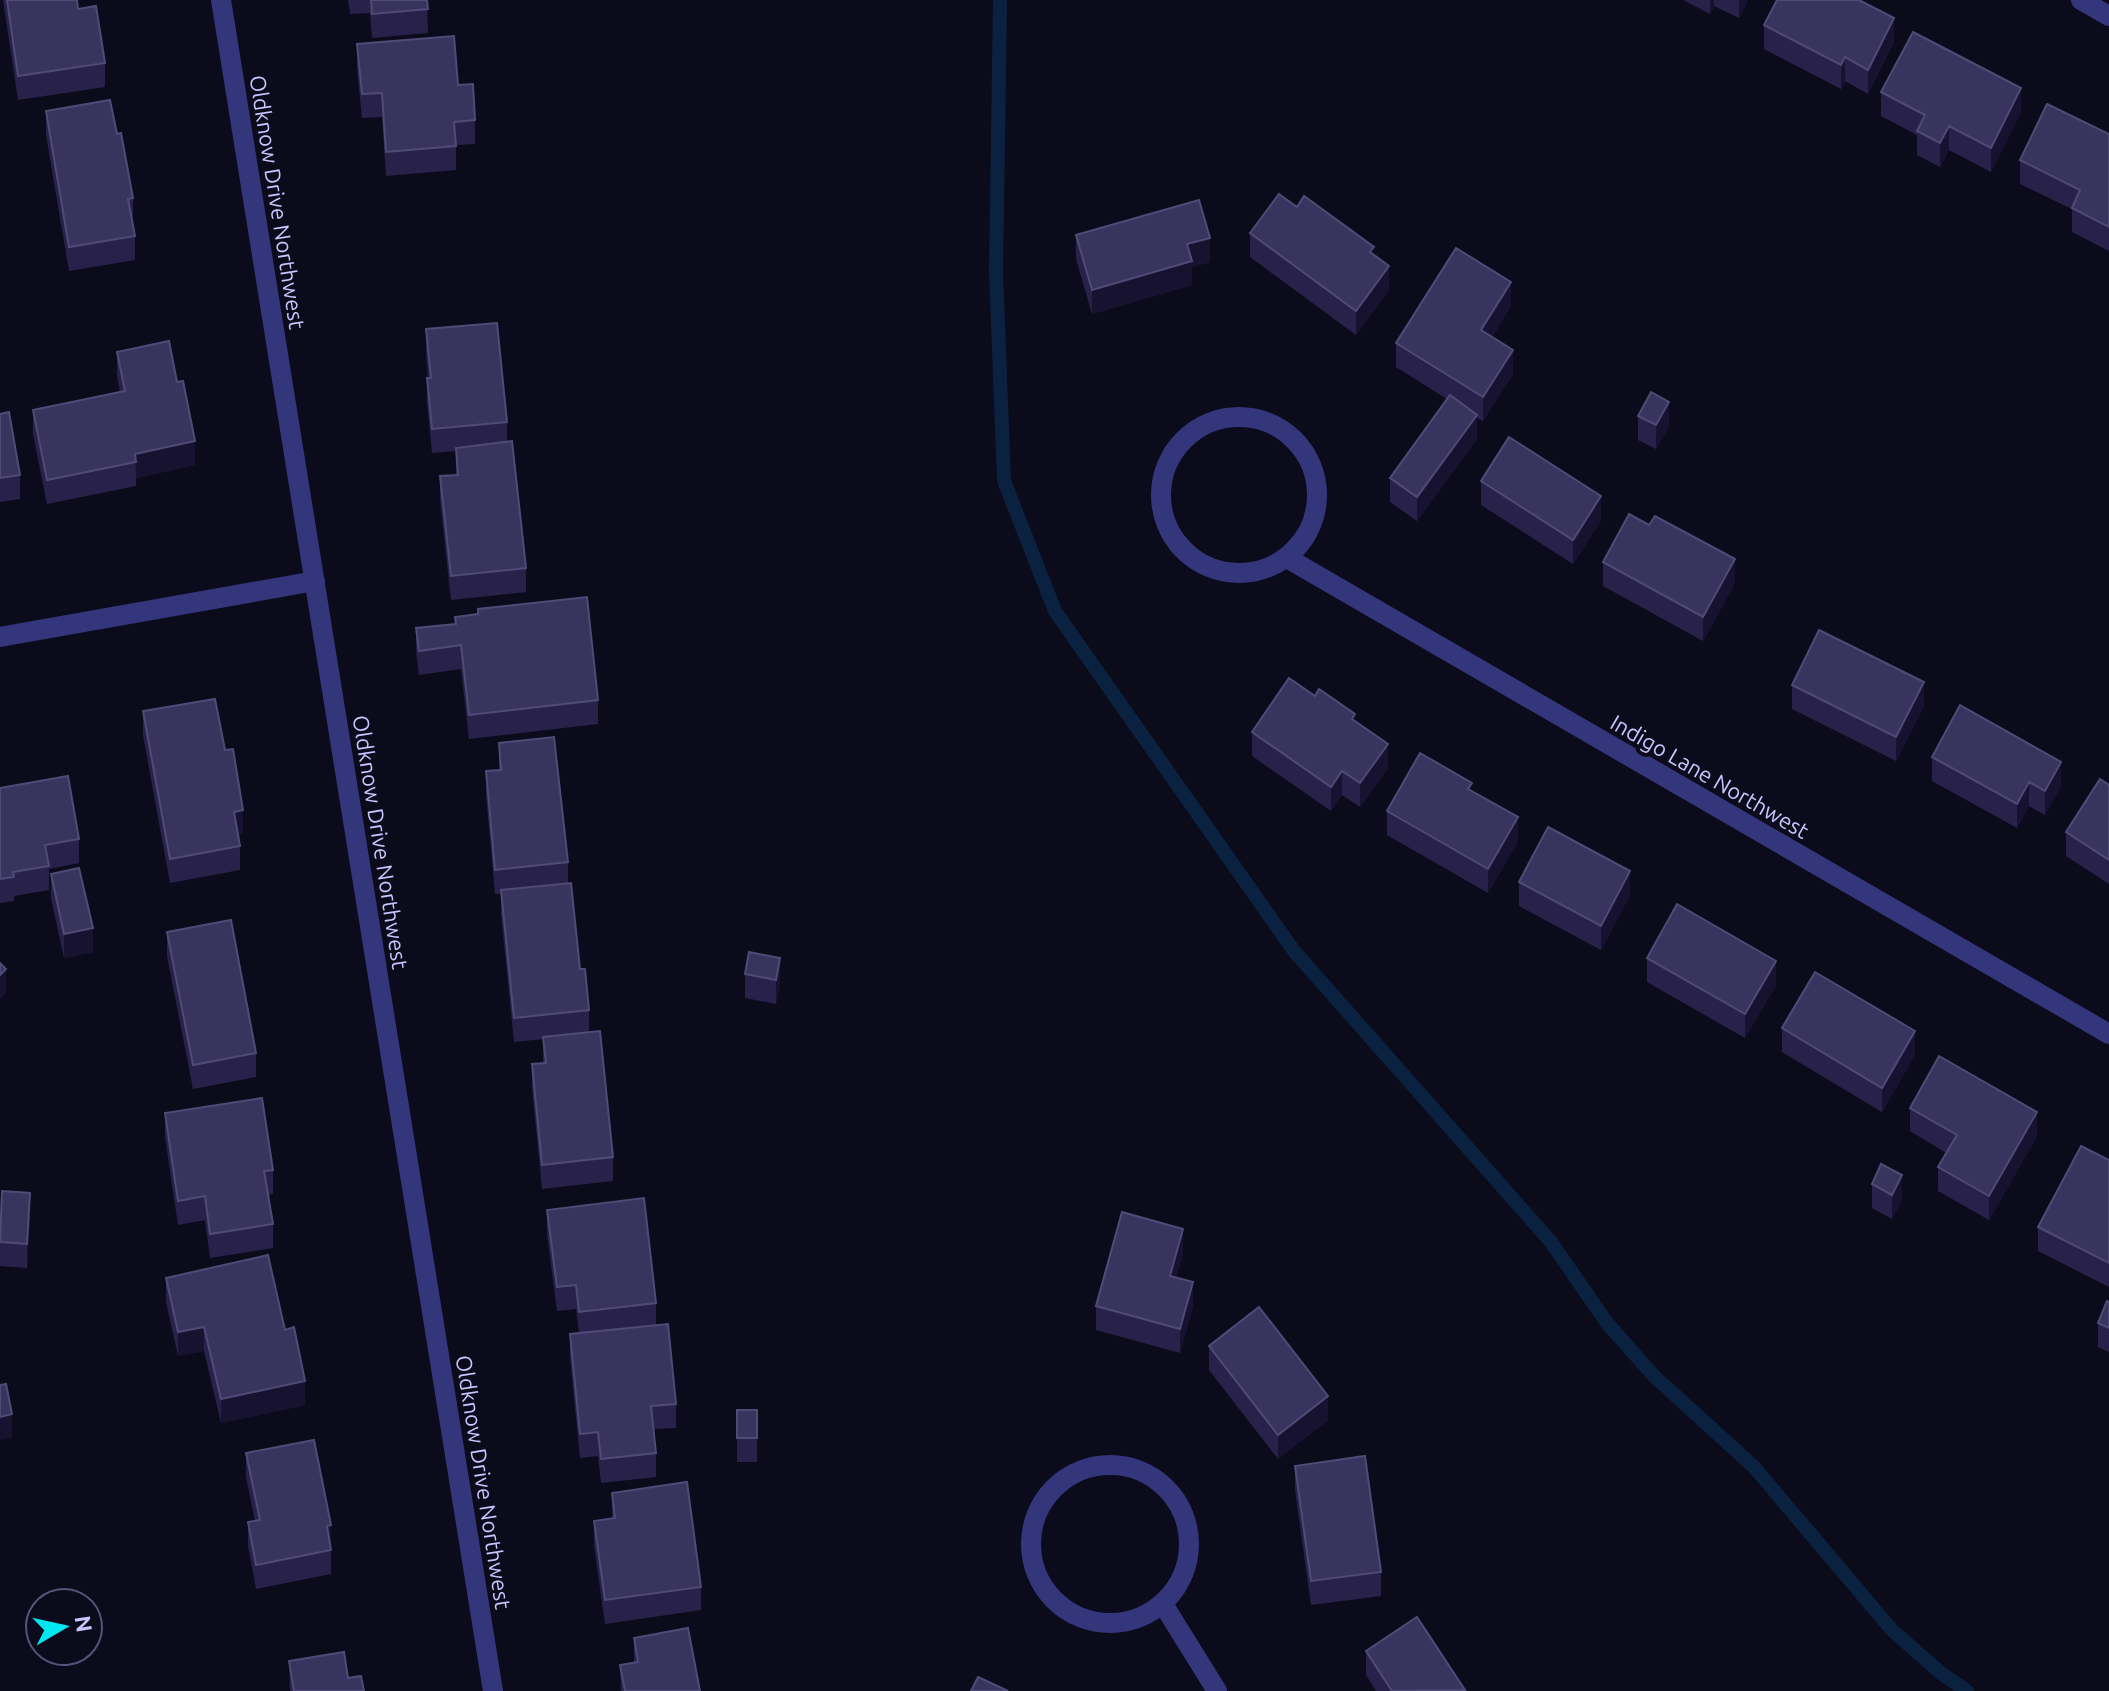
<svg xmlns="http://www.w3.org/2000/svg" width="2109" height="1691" viewBox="0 0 2109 1691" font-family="Ubuntu,sans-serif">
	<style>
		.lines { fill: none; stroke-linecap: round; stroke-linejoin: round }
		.stream { stroke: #0a2240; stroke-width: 14 }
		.minor { stroke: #34367c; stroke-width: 20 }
		.wall { fill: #28224b }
		.shaded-wall { fill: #161230 }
		.building { fill: #39345e; stroke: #504a77; stroke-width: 2 }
		.labels { text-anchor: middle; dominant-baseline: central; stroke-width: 8; stroke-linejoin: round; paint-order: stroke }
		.street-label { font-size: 22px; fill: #c8c5ff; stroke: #0c0b1c }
	</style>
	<rect width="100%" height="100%" fill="#0c0b1c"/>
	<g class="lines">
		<polyline class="stream" points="1000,0 996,272 1004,481 1055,611 1294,951 1551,1242 1607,1323 1654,1376 1754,1467 1892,1630 1942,1674 1967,1691"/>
		<g class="minor">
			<polyline points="221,0 493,1691"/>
			<polyline points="2081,0 2109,16"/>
			<circle cx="1239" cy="495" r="78"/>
			<polyline points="1287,558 2109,1034"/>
			<polyline points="0,637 315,581"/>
			<circle cx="1110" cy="1544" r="79"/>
			<polyline points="1163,1604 1217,1691"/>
		</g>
	</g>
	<g class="wall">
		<polygon points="3,0 77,0 78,9 105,63 105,87 18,100"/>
		<polygon points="348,0 427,0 428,33 372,38 370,13 350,14"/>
		<polygon points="1683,0 1748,0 1739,18 1714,6 1710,14"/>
		<polygon points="1764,25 1894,42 1868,94 1845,81 1841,89 1764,49"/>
		<polygon points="357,44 458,85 475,120 475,144 456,145 456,170 386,176 382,117 362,118 357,68"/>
		<polygon points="1881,92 2021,112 1991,172 1949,150 1940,167 1917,155 1917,135 1881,116"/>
		<polygon points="46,111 117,134 133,198 133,222 135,236 135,260 69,271 46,135"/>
		<polygon points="2109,134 2109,251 2072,232 2072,209 2020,184 2020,160"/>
		<polygon points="1297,207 1374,255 1389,290 1356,335 1250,257 1250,233"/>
		<polygon points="1076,235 1210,262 1192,267 1192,285 1092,314 1076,259"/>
		<polygon points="1511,306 1492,337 1513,374 1483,421 1477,418 1477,439 1417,521 1390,502 1390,478 1447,399 1396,367 1396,343"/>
		<polygon points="426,329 507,422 507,442 526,568 526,592 451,600 440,500 440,476 456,475 456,451 432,453 427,402 427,378 428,378 426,353"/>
		<polygon points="117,352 195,465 136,478 136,486 47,504 33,434 33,410 120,392 117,376"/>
		<polygon points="0,414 20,475 20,499 0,502"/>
		<polygon points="1638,416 1669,426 1656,449 1638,440"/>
		<polygon points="1481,481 1601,520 1573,564 1481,505"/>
		<polygon points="1649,525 1735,583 1703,641 1603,586 1603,562"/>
		<polygon points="478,609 598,700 598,724 469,739 461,669 419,675 416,652 416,628 455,624 455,617 478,614"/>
		<polygon points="1792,685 1924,706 1896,761 1792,709"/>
		<polygon points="1315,696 1355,721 1388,768 1360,807 1342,795 1331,811 1252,756 1252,732"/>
		<polygon points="143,711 225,750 243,834 238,835 240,846 240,870 170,883 143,735"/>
		<polygon points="499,743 568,862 568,883 580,969 589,1010 589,1032 613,1157 613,1181 542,1189 532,1088 532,1064 543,1063 543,1039 514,1042 501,914 501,894 495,894 486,795 486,771 499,770"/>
		<polygon points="1932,757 2061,786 2045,815 2029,806 2017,828 1932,781"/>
		<polygon points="2109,785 2109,884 2066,856 2066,832"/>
		<polygon points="0,788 79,839 79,863 49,869 49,890 14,896 14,901 0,903"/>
		<polygon points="1387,811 1518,841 1488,893 1387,835"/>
		<polygon points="51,874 93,952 64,958 51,898"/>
		<polygon points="1519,882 1630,895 1601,950 1519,906"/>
		<polygon points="167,932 256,1053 256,1077 193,1089 167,956"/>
		<polygon points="749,952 780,982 776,1004 745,998 745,974"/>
		<polygon points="1647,958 1776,985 1745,1038 1647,982"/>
		<polygon points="1782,1028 1915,1055 1882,1112 1782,1052"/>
		<polygon points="1910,1108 2037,1136 1989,1220 1938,1191 1938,1167 1946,1153 1910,1131"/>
		<polygon points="165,1113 273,1170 273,1194 268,1195 273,1224 273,1248 210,1258 205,1220 178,1225 165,1137"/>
		<polygon points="2109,1160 2109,1287 2038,1251 2038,1227"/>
		<polygon points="1872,1184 1902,1199 1892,1219 1872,1208"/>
		<polygon points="547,1210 656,1303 656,1326 676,1404 676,1428 654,1429 656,1453 656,1477 601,1483 598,1456 580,1458 570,1358 570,1334 579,1333 576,1309 557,1311 547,1234"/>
		<polygon points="30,1217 27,1268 0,1266 0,1242"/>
		<polygon points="1183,1253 1176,1278 1193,1306 1180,1353 1096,1330 1096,1306"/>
		<polygon points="166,1278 285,1330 305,1405 221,1423 204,1351 178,1356 166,1302"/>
		<polygon points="2109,1302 2109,1352 2098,1347 2098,1323"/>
		<polygon points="1209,1346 1328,1420 1278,1459 1209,1370"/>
		<rect x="737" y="1410" width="20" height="52"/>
		<polygon points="246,1453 331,1525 331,1574 256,1589 248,1546 248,1522 255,1521 246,1477"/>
		<polygon points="1295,1466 1381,1572 1381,1596 1311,1605 1295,1490"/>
		<polygon points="612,1493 701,1587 701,1610 605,1624 594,1545 594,1521 612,1518"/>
		<polygon points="634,1638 700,1691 621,1691 620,1665 634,1663"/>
		<polygon points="1366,1651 1465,1691 1376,1691 1366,1675"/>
		<polygon points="289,1661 348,1678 364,1691 290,1691"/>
	</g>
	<g class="shaded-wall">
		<polygon points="1710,0 1714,0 1714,6 1710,14"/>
		<polygon points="1739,0 1748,0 1739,18"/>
		<polygon points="1894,18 1894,42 1868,94 1868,70"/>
		<polygon points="1845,57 1845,81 1841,89 1841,65"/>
		<polygon points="2021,88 2021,112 1991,172 1991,148"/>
		<polygon points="1949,126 1949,150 1940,167 1940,143"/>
		<polygon points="1210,238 1210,262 1192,267 1192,285 1092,314 1092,290 1187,244"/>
		<polygon points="1389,266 1389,290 1356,335 1356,311"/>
		<polygon points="1511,282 1511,306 1481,354 1481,330"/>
		<polygon points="1513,350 1513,374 1483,421 1483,397"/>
		<polygon points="1669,402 1669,426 1656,449 1656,425"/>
		<polygon points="1477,415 1477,439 1417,521 1417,497"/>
		<polygon points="195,441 195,465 136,478 135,454"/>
		<polygon points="1601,496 1601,520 1573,564 1573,540"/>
		<polygon points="1735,559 1735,583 1703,641 1703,617"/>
		<polygon points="1924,682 1924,706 1896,761 1896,737"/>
		<polygon points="1388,744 1388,768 1360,807 1360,783"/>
		<polygon points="2061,762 2061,786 2045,815 2045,791"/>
		<polygon points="1342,771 1342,795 1331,811 1331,787"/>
		<polygon points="2029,782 2029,806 2017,828 2017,804"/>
		<polygon points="243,810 243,834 234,836 234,812"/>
		<polygon points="1518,817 1518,841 1488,893 1488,869"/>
		<polygon points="1630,871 1630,895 1601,950 1601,926"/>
		<polygon points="93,928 93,952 64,958 64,934"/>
		<polygon points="780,958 780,982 776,1004 776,980"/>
		<polygon points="1776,961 1776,985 1745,1038 1745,1014"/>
		<polygon points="6,969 6,993 0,999 0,975"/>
		<polygon points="1915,1031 1915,1055 1882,1112 1882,1088"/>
		<polygon points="2037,1112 2037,1136 1989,1220 1989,1196"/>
		<polygon points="1902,1175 1902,1199 1892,1219 1892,1195"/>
		<polygon points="30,1193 30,1217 27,1268 27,1244"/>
		<polygon points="1183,1229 1183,1253 1170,1300 1170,1276"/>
		<polygon points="1193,1282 1193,1306 1180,1353 1180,1329"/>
		<polygon points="204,1327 204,1351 178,1356 178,1332"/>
		<polygon points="305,1381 305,1405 221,1423 221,1399"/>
		<polygon points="1328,1396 1328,1420 1278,1459 1278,1435"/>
		<polygon points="12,1414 12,1438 0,1440 0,1417"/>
		<polygon points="331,1525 331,1549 327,1526"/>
	</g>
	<g class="building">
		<polygon points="7,0 77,0 78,9 96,6 105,63 18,76"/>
		<polygon points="371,0 427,0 428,9 372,14"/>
		<polygon points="1777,0 1859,0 1894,18 1868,70 1845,57 1841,65 1764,25"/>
		<polygon points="1913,32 2021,88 1991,148 1949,126 1940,143 1917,131 1925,115 1881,92"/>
		<polygon points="454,36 458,85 473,84 475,120 454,122 456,146 386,152 382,93 362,94 357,44"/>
		<polygon points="110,100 117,134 121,133 133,198 128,199 135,236 69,247 46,111"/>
		<polygon points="2047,104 2109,134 2109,227 2072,208 2080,190 2020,160"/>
		<polygon points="1279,194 1297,207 1304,196 1374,247 1370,252 1389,266 1356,311 1250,233"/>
		<polygon points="1199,200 1210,238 1187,244 1192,261 1092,290 1076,235"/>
		<polygon points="1456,248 1511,282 1481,330 1513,350 1483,397 1396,343"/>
		<polygon points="497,323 507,422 432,429 427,378 431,378 426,329"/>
		<polygon points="169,341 177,382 183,381 195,441 135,454 136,462 47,480 33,410 125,391 117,352"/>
		<polygon points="1651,392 1669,402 1656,425 1638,416"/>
		<polygon points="1450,395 1477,415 1417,497 1390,478"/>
		<polygon points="9,412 20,475 0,478 0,414"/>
		<polygon points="1509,437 1601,496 1573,540 1481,481"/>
		<polygon points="512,441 526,568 451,576 440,476 458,475 456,448"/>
		<polygon points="1629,514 1649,525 1655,516 1735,559 1703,617 1603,562"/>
		<polygon points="587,597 598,700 469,715 461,645 419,651 416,628 456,624 455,617 478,614 478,609"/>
		<polygon points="1819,630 1924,682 1896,737 1792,685"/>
		<polygon points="1289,678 1315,696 1319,689 1355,714 1352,719 1388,744 1360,783 1342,771 1331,787 1252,732"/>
		<polygon points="215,699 225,750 233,749 243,810 234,812 240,846 170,859 143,711"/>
		<polygon points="1960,705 2061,762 2045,791 2029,782 2017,804 1932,757"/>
		<polygon points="554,737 568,862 495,870 486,771 501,770 499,743"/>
		<polygon points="1420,753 1472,783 1468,789 1518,817 1488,869 1387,811"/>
		<polygon points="68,776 79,839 45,845 49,866 13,872 14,877 0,879 0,788"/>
		<polygon points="2100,779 2109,785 2109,860 2066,832"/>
		<polygon points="1548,827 1630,871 1601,926 1519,882"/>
		<polygon points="79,868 93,928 64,934 51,874"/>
		<polygon points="571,883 580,969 585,969 589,1010 514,1018 501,890"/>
		<polygon points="1677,904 1776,961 1745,1014 1647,958"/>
		<polygon points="231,920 256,1053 193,1065 167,932"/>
		<polygon points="749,952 780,958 776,980 745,974"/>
		<polygon points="0,963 6,969 0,975"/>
		<polygon points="1815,972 1915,1031 1882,1088 1782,1028"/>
		<polygon points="600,1031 613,1157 542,1165 532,1064 546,1063 543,1037"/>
		<polygon points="1939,1056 2037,1112 1989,1196 1938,1167 1957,1135 1910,1108"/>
		<polygon points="262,1098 273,1170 264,1171 273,1224 210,1234 205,1196 178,1201 165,1113"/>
		<polygon points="2081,1146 2109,1160 2109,1263 2038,1227"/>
		<polygon points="1881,1164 1902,1175 1892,1195 1872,1184"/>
		<polygon points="2,1191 30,1193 27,1244 0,1242"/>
		<polygon points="644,1198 656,1303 579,1312 576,1285 557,1287 547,1210"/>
		<polygon points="1122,1212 1183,1229 1170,1276 1193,1282 1180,1329 1096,1306"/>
		<polygon points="268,1255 285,1330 294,1327 305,1381 221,1399 204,1327 178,1332 166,1278"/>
		<polygon points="2107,1301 2109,1302 2109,1328 2098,1323"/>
		<polygon points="1259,1307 1328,1396 1278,1435 1209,1346"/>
		<polygon points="668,1324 676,1404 651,1406 656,1453 601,1459 598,1432 580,1434 570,1334"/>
		<polygon points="6,1384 12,1414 0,1417 0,1385"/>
		<rect x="737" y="1410" width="20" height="28"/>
		<polygon points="314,1440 331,1525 327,1526 331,1550 256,1565 248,1522 260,1520 246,1453"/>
		<polygon points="1365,1456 1381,1572 1311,1581 1295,1466"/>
		<polygon points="687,1482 701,1587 605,1600 594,1521 615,1518 612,1493"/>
		<polygon points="1417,1617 1465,1690 1392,1691 1366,1651"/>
		<polygon points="688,1628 700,1691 625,1691 620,1665 638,1662 634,1638"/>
		<polygon points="344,1652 348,1678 361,1676 364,1691 294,1691 289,1661"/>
		<polygon points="978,1677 1008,1691 971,1691"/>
	</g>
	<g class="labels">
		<g class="street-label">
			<text transform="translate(278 202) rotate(81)">Oldknow Drive Northwest</text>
			<text transform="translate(1710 776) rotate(30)">Indigo Lane Northwest</text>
			<text transform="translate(381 842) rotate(81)">Oldknow Drive Northwest</text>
			<text transform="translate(484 1482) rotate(81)">Oldknow Drive Northwest</text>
		</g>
	</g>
	<g transform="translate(64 1627) rotate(81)"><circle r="38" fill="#0c0b1c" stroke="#575577" stroke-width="2"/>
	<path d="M0-6L14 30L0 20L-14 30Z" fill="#00e7f0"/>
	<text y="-12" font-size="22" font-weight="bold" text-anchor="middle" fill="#c8c5ff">N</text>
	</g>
</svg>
